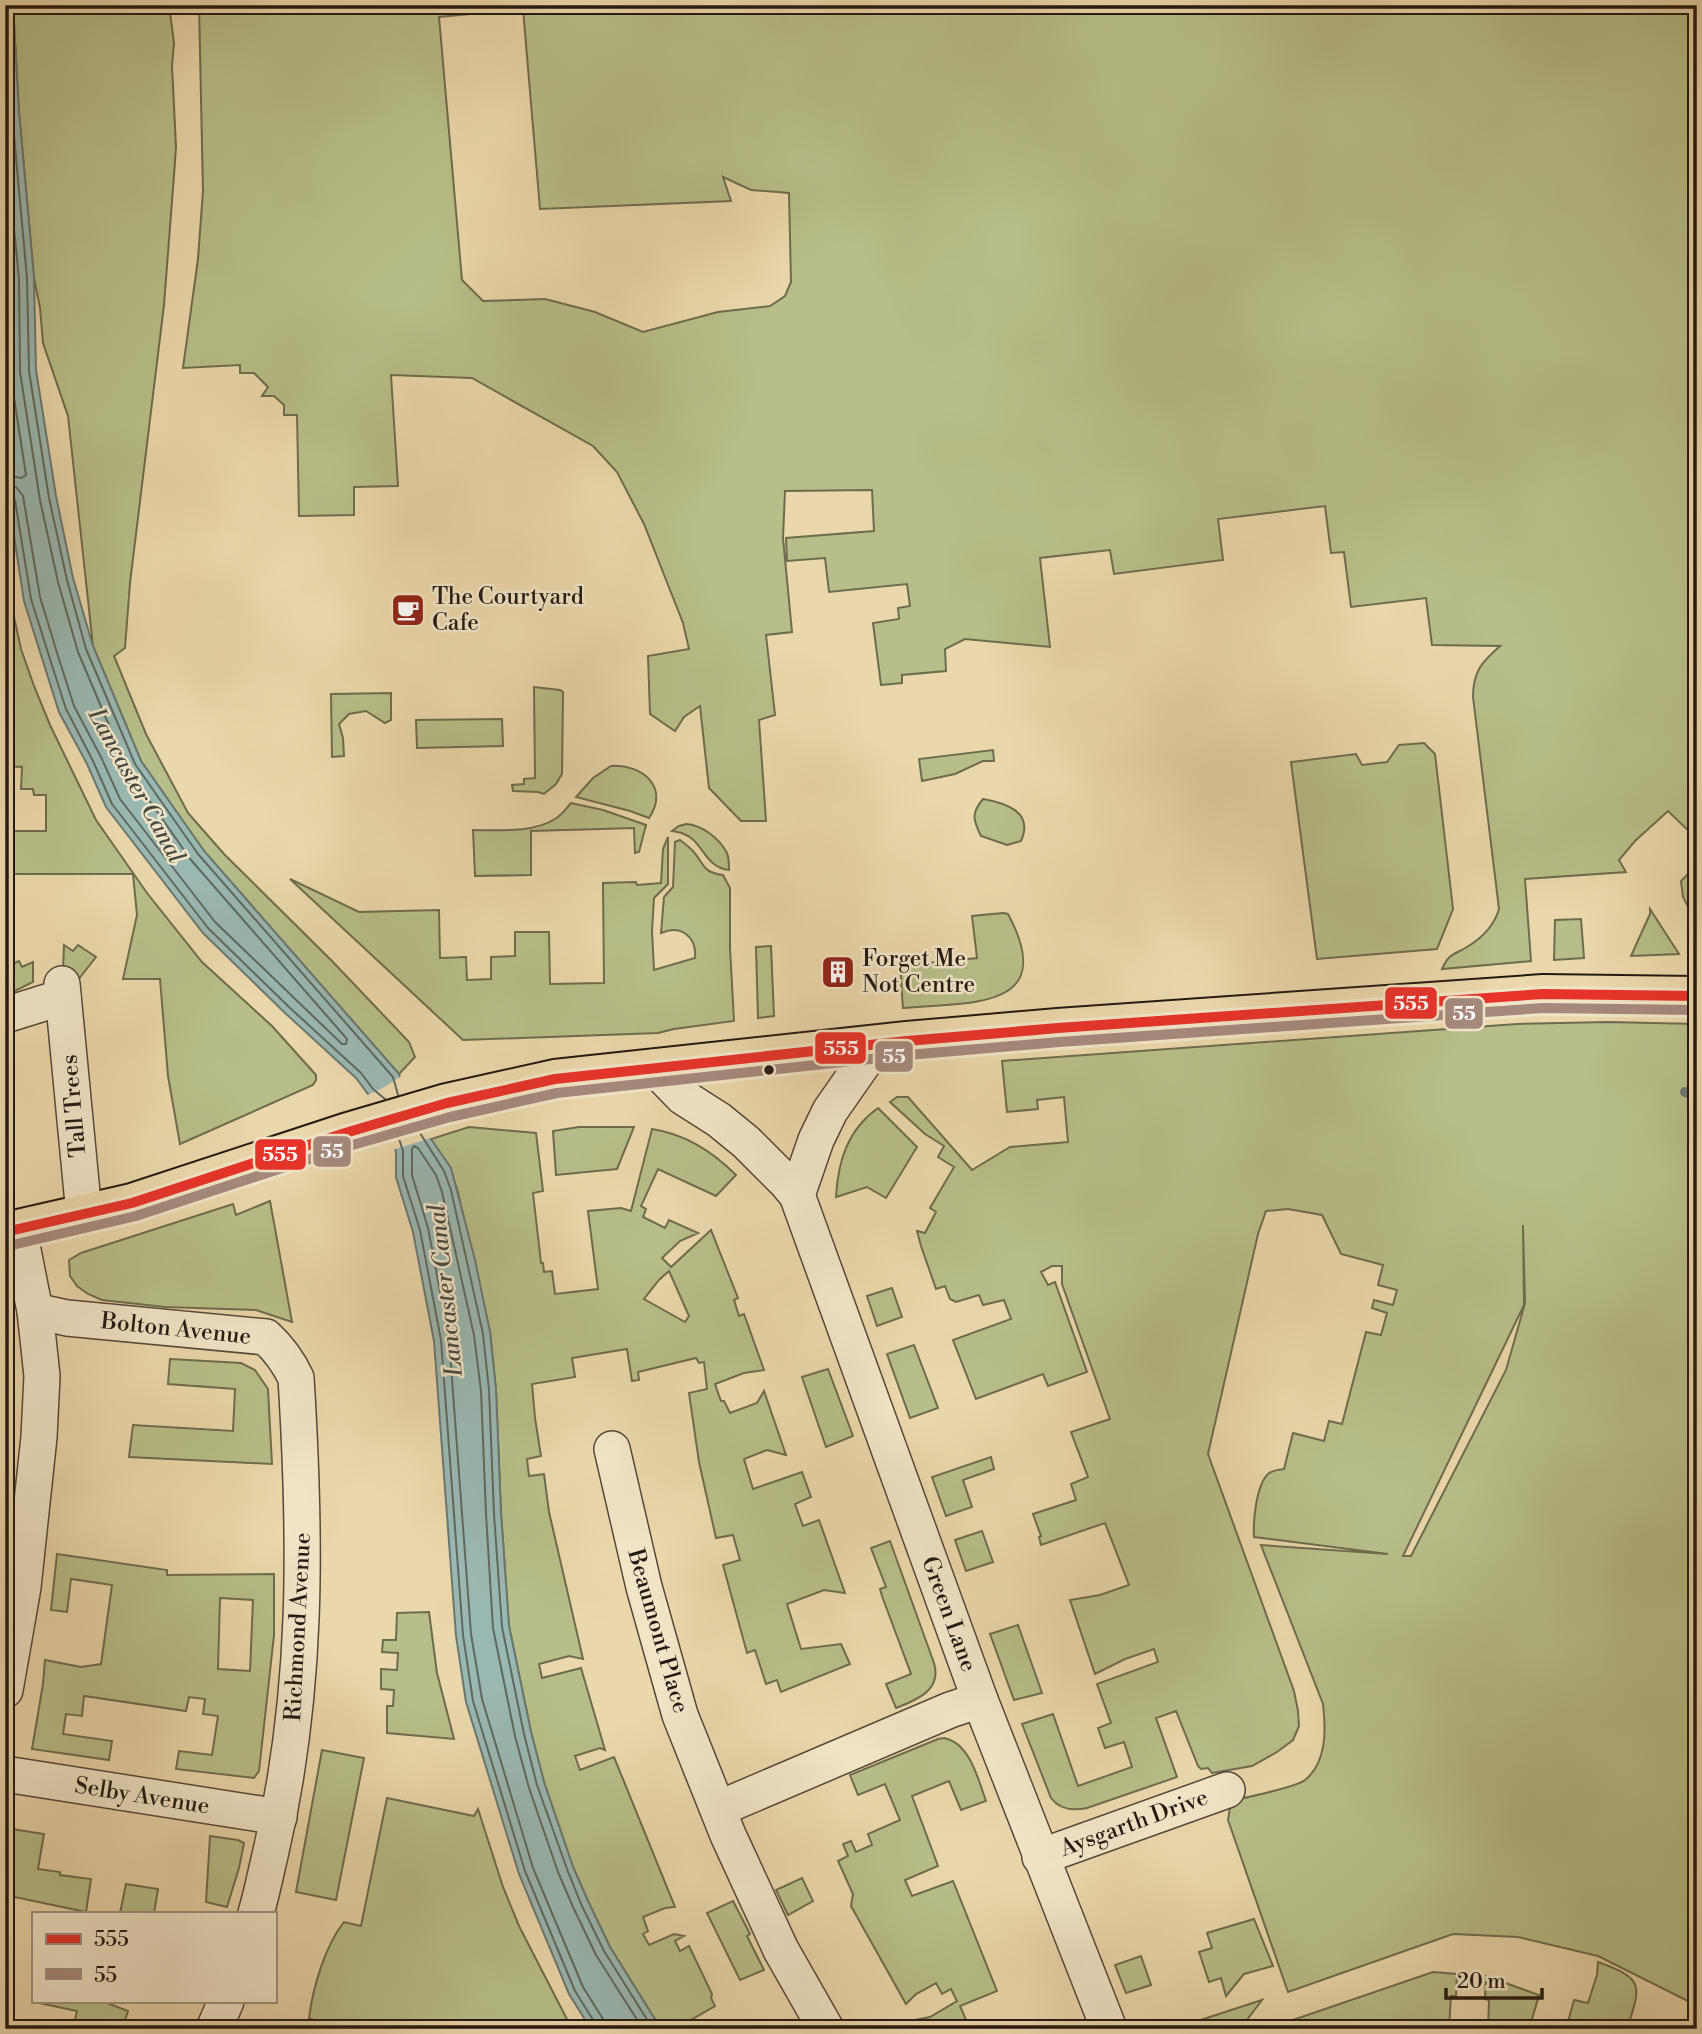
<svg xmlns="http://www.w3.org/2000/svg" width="1702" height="2034" viewBox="0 0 1702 2034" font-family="'Libre Bodoni',serif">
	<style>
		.green { fill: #b7be89; stroke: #6e6c4e; stroke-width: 2; fill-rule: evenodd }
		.water { fill: #9ab8b2; stroke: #6b7872; stroke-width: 2 }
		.pier { fill: #ead7ab }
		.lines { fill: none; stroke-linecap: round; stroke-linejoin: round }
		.shore { stroke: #5f6862; stroke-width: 2 }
		.stream { stroke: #6b7872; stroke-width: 10 }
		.minor-casing { stroke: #564839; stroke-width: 38 }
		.major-casing { stroke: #241913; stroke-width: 42 }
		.minor { stroke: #f1e5c8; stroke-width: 35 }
		.major { stroke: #ead7ab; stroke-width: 38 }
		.bus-1-casing { stroke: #f1e5c8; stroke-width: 16 }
		.bus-2-casing { stroke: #f1e5c8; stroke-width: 16 }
		.bus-1 { stroke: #e7332a; stroke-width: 10 }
		.bus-2 { stroke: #a5897d; stroke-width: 10 }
		.bus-dot { fill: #241913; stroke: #f1e5c8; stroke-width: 2.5 }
		.labels { text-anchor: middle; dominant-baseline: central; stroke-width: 5; stroke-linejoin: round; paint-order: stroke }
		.poi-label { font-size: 23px; fill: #241913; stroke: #f1e5c8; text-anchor: start }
		.street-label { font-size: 23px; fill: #241913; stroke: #f1e5c8 }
		.water-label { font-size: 24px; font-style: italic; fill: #474943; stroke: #f1e5c8 }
		.line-badge { stroke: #f1e5c8; stroke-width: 2.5 }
		.badge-label { font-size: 19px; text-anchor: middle; font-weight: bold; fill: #fff }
	</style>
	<rect width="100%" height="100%" fill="#ead7ab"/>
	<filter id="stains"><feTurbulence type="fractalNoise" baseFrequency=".00286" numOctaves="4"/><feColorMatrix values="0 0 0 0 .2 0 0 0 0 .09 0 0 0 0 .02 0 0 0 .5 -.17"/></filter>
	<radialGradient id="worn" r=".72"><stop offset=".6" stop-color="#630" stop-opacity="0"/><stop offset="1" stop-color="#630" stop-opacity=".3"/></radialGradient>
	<g class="green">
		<polygon points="13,5 169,5 174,43 172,66 176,147 174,175 164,305 130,583 125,648 114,656 146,734 188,813 224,854 332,961 409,1042 415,1057 399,1074 204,851 141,761 93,646 68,416 43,343 40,308 34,278 19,112"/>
		<path d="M199,5h1498v834l-29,-28 -33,30 -16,19 7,12 -101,7 6,82 -89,8c7,-16 12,-14 25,-22 15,-9 27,-21 32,-38l-26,-212c0,-26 9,-35 27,-51l-68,-1 -6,-47 -75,9 -7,-55 -13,1 -6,-47 -107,13 5,41 -109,14 -4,-24 -70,8 10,89 -85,-8 -20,10 1,22 -44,4v8l-21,2 -8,-62 26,-4 -1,-11 12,-2 -3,-22 -78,8 -4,-34 -38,3 -1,-23 88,-7 -2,-41 -87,1 -2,47 9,94 -26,3 9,80 -16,5 7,101h-25l-32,-33 -9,-82 -16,11 -9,14 -25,-17 -2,-58 41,-7 -6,-26 -39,-99 -27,-52 -24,-26 -121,-68 -81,-3 7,111 -44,1v28l-55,1 -2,-101h-13v-10l-10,-9h-12l6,-9 -14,-14h-14v-8l-57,3 15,-109 5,-68zM523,9l17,200 191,-8 -8,-24 28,13 38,3 2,89 -6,14 -15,10 -52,6 -75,20 -48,-20 -50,-13 -62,2 -21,-21 -23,-263z"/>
		<polygon points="5,576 21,649 34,686 50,725 96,820 147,893 202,962 272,1026 316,1075 316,1080 313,1085 180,1144 168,1076 160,979 123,979 137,915 133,874 5,874 5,831 46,831 46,795 34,795 33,789 21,789 22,767 5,766 5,750 13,749 13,699 5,699"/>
		<polygon points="534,687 560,690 563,692 562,774 556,784 544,794 538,792 513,791 512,785 524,784 524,779 535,778"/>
		<polygon points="391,693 391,720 385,723 366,711 349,714 339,724 343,738 344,756 332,757 331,694"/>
		<polygon points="502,719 503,746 417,748 416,720"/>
		<polygon points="1424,743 1435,754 1453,909 1437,949 1317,959 1291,762 1356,754 1362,765 1387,762 1399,745"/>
		<polygon points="993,750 994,761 983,761 955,774 922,781 919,759"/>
		<path d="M611,766c31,-2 59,21 38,52l-19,-7 -54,-14 17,-19z"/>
		<path d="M983,799c23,4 51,13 38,42l-14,4 -26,-9c-8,-16 -10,-23 2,-37z"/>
		<path d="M571,803l32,7 43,15 -7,27 -4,1 -1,-25 -103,3v44l-56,1 -2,-46c26,0 60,3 82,-11 7,-4 11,-10 16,-16z"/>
		<path d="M686,824c16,1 33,14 41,29 2,5 2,12 2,17 -25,-3 -26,-29 -45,-36 -4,-2 -8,-2 -12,-3l7,-5z"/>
		<path d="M668,837v47l-14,14 -2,33 2,39 41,-12c2,-21 -14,-34 -34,-25l3,-36 9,-10 2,-45 5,-2c4,3 9,7 13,11 12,14 9,21 30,24l7,13v60l4,73 -60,8 -16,4 -195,7 -173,-161 69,33 80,-2 1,48 26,-1 1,23 24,-1v-22l24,-1v-24h34l1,52 54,-1 -1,-100 33,-1 1,3 24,-2 2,-34z"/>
		<polygon points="1695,867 1697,867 1697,924 1683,897 1681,881"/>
		<polygon points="1650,909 1679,954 1631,956 1650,914"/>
		<path d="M1003,913l5,1c52,97 -39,88 -105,94l-3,-42 77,-8 -5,-42z"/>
		<polygon points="1581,919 1584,958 1554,960 1555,920"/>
		<polygon points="64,945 73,951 78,945 96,957 78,980 63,970"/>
		<polygon points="771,946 774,1016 758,1018 756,947"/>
		<polygon points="19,961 22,967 33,962 33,982 5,996 5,967"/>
		<path d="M1608,1022l89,2v987l-5,-8 -94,-47 -80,-19 -65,-3 -165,58 -60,-172 3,-19c13,-3 66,-14 74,-21 22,-18 21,-51 18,-76l-62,-159 127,9 -134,-17c-1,-16 2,-51 14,-63 4,-4 11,-4 16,-5l9,-36 31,8 5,-20 13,3 24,-92 15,3 6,-22 -15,-5 2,-8 19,5 4,-15 -19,-5 5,-20 -42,-11 -19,-39 -34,-6 -22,2 -8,23 -50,220 86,237 4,20 1,15 -6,14 -16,12 -25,14 -40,7 -4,-5 -7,1 -3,-3 -22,-55 -20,7 21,59 -90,31c-14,3 -27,2 -36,-10l-29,-74 31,-10 25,72 54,-19 -8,-25 -19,6 -7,-20 13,-5 -14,-39 61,-22 -4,-13 -29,10 -30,15 -25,-74 30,-5 29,-10 -24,-62 -64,22 -2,-8 2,-1 -8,-22 43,-14 -5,-16 17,-7 -17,-45 39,-13 -48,-135v-18h-10l-11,6 7,13 7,-3 32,90 -39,14 -5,-12 -67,25 -23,-59 58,-21 -7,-19 -21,5 -4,-10 -23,7 -6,-3 -5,-13 -9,3 -15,-43 -4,-15 8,2 11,-21 -6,-4 24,-41 -16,-10 6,-11 -19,-12 -35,-32 7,-5h11l64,73 38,-23 58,-5 -4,-45 -27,3 1,9 -31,3 -5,-51 515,-37zM1523,1225l2,78 -19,67 -95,186h-8l121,-251z"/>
		<path d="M878,1108l39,39 -31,51 -19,-11 -31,10c2,-35 11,-67 42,-89z"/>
		<path d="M469,1127l67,6 7,58 -10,2 8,70h2l1,9 8,-1 3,23 43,-5 -10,-78 33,-3 10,3 21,-82c33,5 61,23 84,46l-20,21 -58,-27 -17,37 5,3 -3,8 22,11 4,-8 29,13 -18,8 -18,17 9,9 40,-37 27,68 -4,2 5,16 5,-2 20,56 -20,3 -29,11 6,17h3l6,12 27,-10 7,-12 22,64 -19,-5 -23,9 9,30 49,-17 9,25 -16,7 8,22 16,-6 26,73 -21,-3 -37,14 14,45 40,-5 9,20 -69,28 -4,-12 -11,4 -11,-34 -8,3 -24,-88 17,-5 -7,-25 -17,3 -17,-76 -10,-69 18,-4 -3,-27 -5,1 -3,-5 -58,14 1,8 -7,1 -5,-32 -55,9 3,19 -43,7 3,34 6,38 -14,3 2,17 15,-2 5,38 34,147 -14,-3 -30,8 3,14 39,-10 24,82 -5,-2 -25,8 5,14 34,-13 61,150 -10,1 -22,9 5,14 -5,3 6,11 25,-11 10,2 -9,5 5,10 9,-5 23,48 -1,4 4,8 -24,14 4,9h-34l-51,-82 -22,-46 -15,-34 -29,-85 -13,-50 -22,-106 -8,-113 -5,-123 -6,-58 -33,-144 -26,-49zM669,1271l20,45 -4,6 -41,-23 15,-19z"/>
		<polygon points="579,1127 634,1127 617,1169 556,1175 553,1131"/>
		<polygon points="270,1201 292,1322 256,1310 165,1307 102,1300 88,1294 77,1286 70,1276 69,1260 81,1253 233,1204 236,1215"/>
		<polygon points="892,1288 902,1317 877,1326 867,1296"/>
		<polygon points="914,1345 938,1408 910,1418 887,1354"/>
		<polygon points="170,1359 241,1363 255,1370 268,1389 272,1464 129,1457 133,1425 233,1431 235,1389 168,1384"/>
		<polygon points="828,1369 853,1436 826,1447 802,1377"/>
		<polygon points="991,1457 994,1469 963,1480 972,1507 946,1516 932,1477"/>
		<polygon points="982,1531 993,1562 966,1571 955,1540"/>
		<path d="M890,1541l44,122c8,27 -17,37 -38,45l-10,-24 25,-10 -29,-78 -2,-7 6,-2 -15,-39z"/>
		<path d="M57,1554l110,16v5l107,-1v61l-15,136 -5,7 -78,-9 3,-18 33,4 6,-39 -15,-2 2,-15 -16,-2 -3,14 -102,-15 -2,20 -16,-2 -3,20 49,7 -3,19 -77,-11 11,-65 2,-24 36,7 20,-3 11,-79 -41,-6 -4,33 -16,-2zM220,1598l33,2 -3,71 -32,-2z"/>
		<polygon points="429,1612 437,1673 454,1739 387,1733 387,1706 393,1706 394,1690 381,1689 381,1669 397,1670 398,1653 382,1652 383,1640 396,1640 397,1613"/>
		<polygon points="1018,1625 1042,1693 1014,1700 990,1634"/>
		<path d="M944,1738c26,5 34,41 42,63l-25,9 -12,-29 -37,15 26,70 -33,14 7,16 41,-15 44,110 -37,15 10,23h-49l-6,-9 15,-3 27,-16 -6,-12 -9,5 -6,-11 -20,11 -10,10 -55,-98 2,-12 -15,-33 10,-5 -5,-12 8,-3 5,11 16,-7 -4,-11 32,-14 -15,-36 -27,11 -8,-20 88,-36z"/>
		<polygon points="322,1750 364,1758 336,1900 296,1892"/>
		<path d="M387,1798l87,18 4,-7 25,78 16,39 53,103h-236l-27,-11c4,-31 16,-72 35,-96l17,4z"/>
		<polygon points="12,1829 44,1834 38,1869 60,1872 60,1875 91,1879 86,1912 5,1895 5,1864"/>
		<polygon points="210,1836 238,1840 244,1843 239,1868 227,1907 206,1902"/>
		<polygon points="802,1878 813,1901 788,1915 776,1890"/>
		<polygon points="126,1884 158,1889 154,1913 120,1913"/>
		<polygon points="733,1901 750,1934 747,1936 764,1970 740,1980 707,1913"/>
		<polygon points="1254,1919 1273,1966 1244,1974 1226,1996 1221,1978 1209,1982 1199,1952 1212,1948 1207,1933"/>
		<polygon points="1141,1956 1151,1985 1126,1993 1115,1965"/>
		<path d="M1598,1962c47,17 43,23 29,67h-61l8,-29 14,3 9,-28z"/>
		<polygon points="1433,1972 1457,1974 1456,1996 1451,1996 1449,2029 1273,2029 1275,2026"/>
		<polygon points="1486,1976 1539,1995 1530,2026 1537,2029 1488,2029 1489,2000 1485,1999"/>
		<polygon points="1262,2000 1240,2029 1173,2029"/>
		<polygon points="35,2001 102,2001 128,2011 122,2029 73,2029 77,2011 34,2002"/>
	</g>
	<polygon class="water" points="5,5 13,5 19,112 34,278 36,370 56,496 73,578 93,646 141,761 204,851 399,1074 405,1094 431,1139 451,1168 475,1260 490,1332 496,1390 501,1513 509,1626 531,1732 544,1782 573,1867 588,1901 610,1947 661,2029 591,2029 569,1994 519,1874 466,1702 456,1636 434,1341 413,1232 396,1177 396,1152 381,1106 368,1094 356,1078 284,1012 203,933 106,807 87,764 59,712 24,601 5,477"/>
	<polygon class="pier" points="403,1075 408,1092 434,1137 392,1150 378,1108 365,1096 381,1089"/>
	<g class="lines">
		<g class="shore">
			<polyline points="6,5 12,113 27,278 29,371 49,498 67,580 86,649 135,764 198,854 393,1077 398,1095"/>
			<polyline points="5,137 19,279 20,372 40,500 58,582 78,652 128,770 191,860 347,1039 346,1044 342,1044 215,922 120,799 101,757 74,706 58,656 40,597 23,496 16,487 5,485"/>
			<polyline points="5,253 8,280 10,372 26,475 22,478 5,475"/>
			<polyline points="5,494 11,495 15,500 31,599 50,659 66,709 93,761 112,804 208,928 289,1007 361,1073 373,1089 385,1099"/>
			<polyline points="420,1133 444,1171 451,1190 483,1334 489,1390 494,1514 502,1627 524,1734 537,1785 567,1869 581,1904 604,1951 653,2029"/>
			<polyline points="399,1139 403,1151 403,1176 420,1230 441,1340 463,1635 473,1701 525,1871 575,1991 595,2023 596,2029"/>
			<polyline points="605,2029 603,2019 583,1987 533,1868 482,1699 471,1634 449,1339 428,1228 412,1175 412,1149 414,1146 418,1148 436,1175 442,1192 474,1335 481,1391 486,1514 493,1628 515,1736 529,1788 558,1872 573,1907 596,1955 643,2029"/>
		</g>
		<polyline class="stream" points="1685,1092 1697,1096"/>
		<g class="minor-casing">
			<g id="minor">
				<polyline points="62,984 84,1214"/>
				<polyline points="5,1015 63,997"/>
				<polyline points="654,1067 683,1097 719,1120 746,1142 787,1183 797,1195 980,1700 1109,2029"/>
				<polyline points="797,1195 816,1140 830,1111 876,1045"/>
				<path d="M35,1311l32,7 199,19c14,13 22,24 30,41 10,161 12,315 -25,473 -5,21 -9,42 -15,62"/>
				<polyline points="612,1449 644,1587 680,1715 728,1835 781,1950 826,2029"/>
				<polyline points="5,1690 23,1587 39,1437 42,1376 35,1311 19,1230"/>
				<polyline points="5,1774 279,1817"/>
				<polyline points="718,1809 950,1710 980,1700"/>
				<polyline points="1040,1857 1227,1790"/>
				<polyline points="214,2029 226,2001"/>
			</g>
		</g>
		<g class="major-casing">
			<polyline id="major" points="5,1232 132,1203 345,1133 447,1103 555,1079 907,1041 1058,1028 1543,994 1697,996"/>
		</g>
		<use href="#minor" class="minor"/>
		<use href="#major" class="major"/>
		<g class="bus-1-casing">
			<polyline id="bus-1" points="5,1232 132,1203 345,1133 447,1103 555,1079 907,1041 1058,1028 1543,994 1697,996"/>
		</g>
		<g class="bus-2-casing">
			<polyline id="bus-2" points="8,1246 136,1216 349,1146 450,1117 557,1093 908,1055 1059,1042 1543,1008 1697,1010"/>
		</g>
		<use href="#bus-1" class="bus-1"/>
		<use href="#bus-2" class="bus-2"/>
	</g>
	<defs>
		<g id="cafe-square" transform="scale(1.75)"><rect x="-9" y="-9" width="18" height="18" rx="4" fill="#8f2418" stroke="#f1e5c8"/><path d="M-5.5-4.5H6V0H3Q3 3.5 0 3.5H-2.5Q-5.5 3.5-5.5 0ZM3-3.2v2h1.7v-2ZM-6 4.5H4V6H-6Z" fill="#fff"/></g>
		<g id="building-square" transform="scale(1.75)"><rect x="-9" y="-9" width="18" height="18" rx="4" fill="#8f2418" stroke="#f1e5c8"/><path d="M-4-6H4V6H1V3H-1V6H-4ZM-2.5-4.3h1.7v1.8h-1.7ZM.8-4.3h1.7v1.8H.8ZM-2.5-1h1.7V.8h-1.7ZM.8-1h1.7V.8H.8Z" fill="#fff"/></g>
	</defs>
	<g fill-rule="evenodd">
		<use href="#cafe-square" x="408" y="610"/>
		<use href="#building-square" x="838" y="972"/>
	</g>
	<circle class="bus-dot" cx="769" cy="1070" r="6"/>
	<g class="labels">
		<g class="poi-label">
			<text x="432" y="597">The Courtyard<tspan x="432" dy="26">Cafe</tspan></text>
			<text x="862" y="959">Forget Me<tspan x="862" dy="26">Not Centre</tspan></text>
		</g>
		<g class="street-label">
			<text transform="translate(74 1106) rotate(-95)">Tall Trees</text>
			<text transform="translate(176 1329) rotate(6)">Bolton Avenue</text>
			<text transform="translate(949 1614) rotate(70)">Green Lane</text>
			<text transform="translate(298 1627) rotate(-87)">Richmond Avenue</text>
			<text transform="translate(658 1631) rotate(74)">Beaumont Place</text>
			<text transform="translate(142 1796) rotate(9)">Selby Avenue</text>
			<text transform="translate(1134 1823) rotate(-20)">Aysgarth Drive</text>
		</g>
		<g class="water-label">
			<text transform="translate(136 786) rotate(61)">Lancaster Canal</text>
			<text transform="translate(446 1290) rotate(-96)">Lancaster Canal</text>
		</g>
	</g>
	<g class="line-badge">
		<rect x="1384" y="986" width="54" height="34" rx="7" fill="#e7332a"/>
		<rect x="1444" y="997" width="40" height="33" rx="7" fill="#a5897d"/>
		<rect x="814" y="1031" width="53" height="34" rx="7" fill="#e7332a"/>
		<rect x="874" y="1040" width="40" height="33" rx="7" fill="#a5897d"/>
		<rect x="312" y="1135" width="40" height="33" rx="7" fill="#a5897d"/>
		<rect x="254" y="1138" width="53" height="33" rx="7" fill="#e7332a"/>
	</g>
	<g class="badge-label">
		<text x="1411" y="1010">555</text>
		<text x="1464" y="1020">55</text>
		<text x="841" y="1055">555</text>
		<text x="894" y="1063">55</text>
		<text x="332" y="1158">55</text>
		<text x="280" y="1161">555</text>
	</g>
	<rect width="1702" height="2034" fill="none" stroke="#ead7ab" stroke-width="28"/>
	<rect x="7" y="7" width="1688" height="2020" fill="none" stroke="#241913" stroke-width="3.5"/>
	<rect x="14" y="14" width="1674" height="2006" fill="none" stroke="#241913" stroke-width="2"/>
	<rect x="32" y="1912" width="245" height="91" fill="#f1e5c8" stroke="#9f9380" stroke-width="2"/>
	<rect x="46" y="1934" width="35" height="10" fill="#e7332a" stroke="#9f9380" stroke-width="2"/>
	<text x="94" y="1946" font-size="21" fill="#241913">555</text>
	<rect x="46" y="1969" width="35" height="10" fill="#a5897d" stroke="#9f9380" stroke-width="2"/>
	<text x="94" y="1982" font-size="21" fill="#241913">55</text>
	<path d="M1446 1988v10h96v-10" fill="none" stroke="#241913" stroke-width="3.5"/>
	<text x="1457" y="1988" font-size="21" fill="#241913" stroke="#f1e5c8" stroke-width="5" paint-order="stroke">20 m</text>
	<rect width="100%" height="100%" filter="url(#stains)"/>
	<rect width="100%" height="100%" fill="url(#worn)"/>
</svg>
